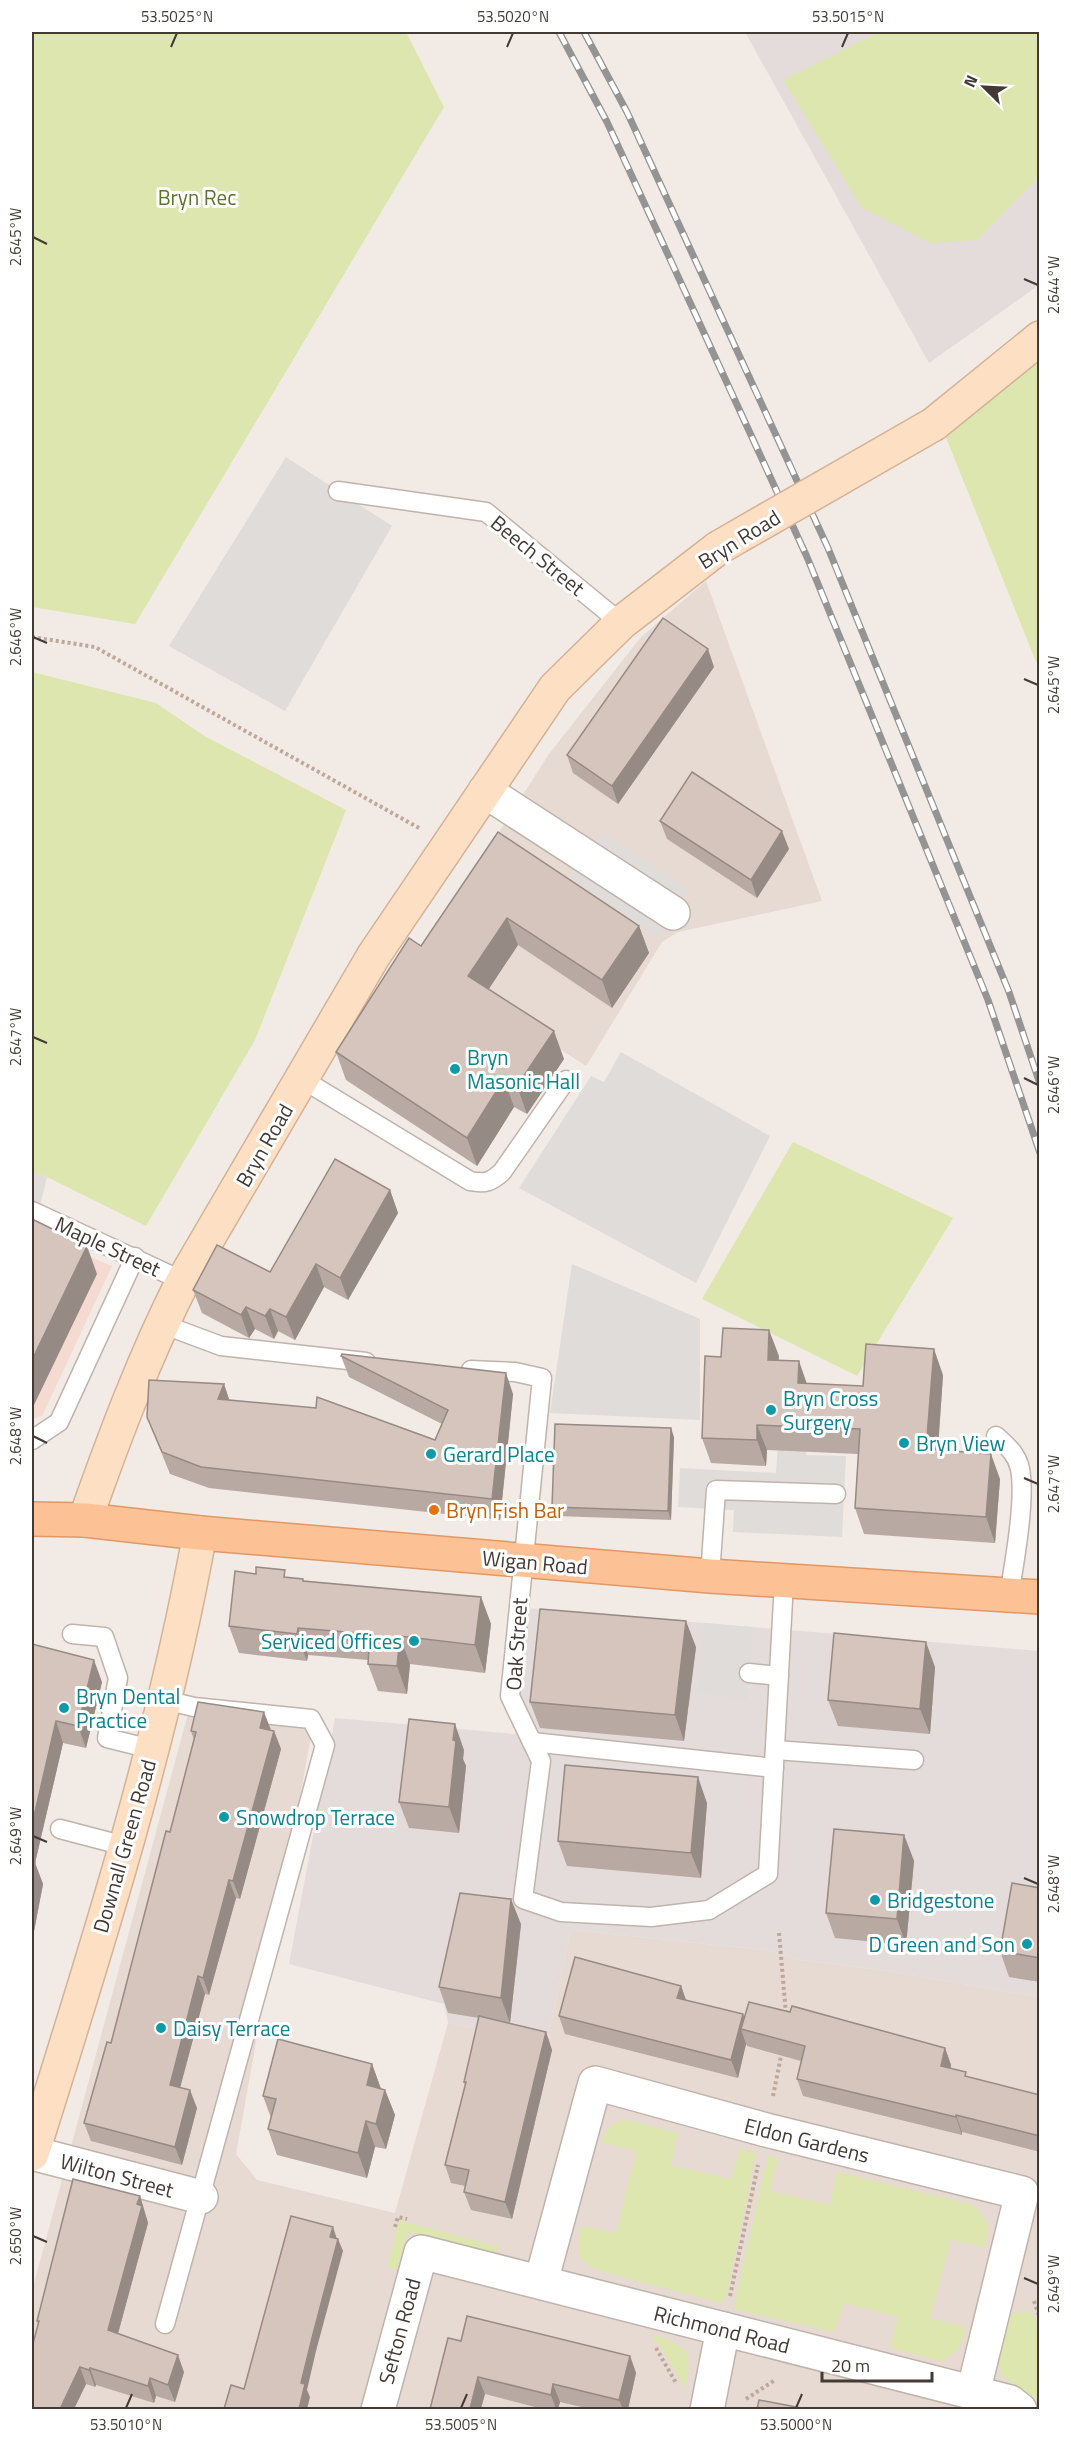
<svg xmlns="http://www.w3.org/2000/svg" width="1071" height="2441" viewBox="0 0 1071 2441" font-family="'Titillium Web',sans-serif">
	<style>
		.residential { fill: #e6dad3 }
		.commercial { fill: #f4dad0 }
		.industrial { fill: #e4dcda }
		.green { fill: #dce6ae }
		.parking { fill: #e0dcda }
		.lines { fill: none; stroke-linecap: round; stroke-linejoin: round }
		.lane-casing { stroke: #c0b3ab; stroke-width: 21 }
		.street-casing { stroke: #c0b3ab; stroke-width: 36 }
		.secondary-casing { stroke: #d4b297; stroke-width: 36 }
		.primary-casing { stroke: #e19864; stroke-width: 36 }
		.path { stroke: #bfa799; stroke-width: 4; stroke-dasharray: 3 3; stroke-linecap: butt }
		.lane { stroke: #fff; stroke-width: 18 }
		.street { stroke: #fff; stroke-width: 33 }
		.secondary { stroke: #fddfc3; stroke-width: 33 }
		.primary { stroke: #fcc194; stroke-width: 33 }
		.rail-casing { stroke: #949494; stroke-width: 7 }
		.rail { stroke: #fff; stroke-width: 4.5; stroke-dasharray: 14; stroke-linecap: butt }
		.secondary-bridge-casing { stroke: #d4b297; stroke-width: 36; stroke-linecap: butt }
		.secondary-bridge { stroke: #fddfc3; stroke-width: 33 }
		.wall { fill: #b8a9a3 }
		.shaded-wall { fill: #968a84 }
		.building { fill: #d6c5bd; stroke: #968a84; stroke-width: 1.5 }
		.ticks { fill: none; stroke: #443a35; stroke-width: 2 }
		.culture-dot { fill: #0f9aa8; stroke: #fff; stroke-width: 2 }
		.food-dot { fill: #e8710a; stroke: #fff; stroke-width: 2 }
		.labels { text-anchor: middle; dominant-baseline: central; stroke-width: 6; stroke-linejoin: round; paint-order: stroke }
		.park-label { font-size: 21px; fill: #5b7429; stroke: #fff }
		.street-label { font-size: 21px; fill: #443a35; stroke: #fff }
		.culture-label { font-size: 21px; fill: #0d838f; stroke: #fff; text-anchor: start }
		.food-label { font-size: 21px; fill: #c56008; stroke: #fff; text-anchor: start }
		.neatline { fill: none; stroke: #443a35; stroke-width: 2 }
		.ticks-label { font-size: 15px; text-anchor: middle; fill: #443a35 }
	</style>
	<rect width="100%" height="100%" fill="#f2eae5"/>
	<g class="residential">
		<polygon points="706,581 822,901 678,932 662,942 586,1066 419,957 549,754 641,637"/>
		<polygon points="189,1710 312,1730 236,2154 257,2180 395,2213 448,2023 547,2042 571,1930 773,1951 792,1959 894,1972 1039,1997 1039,2409 32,2410 32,2291"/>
	</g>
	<polygon class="commercial" points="32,1233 112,1266 42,1416 32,1419"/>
	<g class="industrial">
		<polygon points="745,32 1039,32 1039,285 929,363"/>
		<polygon points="525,1608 1039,1651 1039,1997 894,1972 792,1959 773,1951 571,1930 547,2042 448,2023 444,2004 289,1964 335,1718 515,1734"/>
	</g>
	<g class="green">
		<polygon points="32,32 406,32 444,107 135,624 32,607"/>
		<polygon points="880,32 1039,32 1039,177 977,240 931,243 862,208 783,80"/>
		<polygon points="1039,353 1039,669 945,435"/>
		<polygon points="32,672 156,703 206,737 346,810 255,1040 146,1226 47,1177 32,1172"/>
		<polygon points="793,1142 953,1218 857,1376 702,1299"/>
		<path d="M626,2120l52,13 -7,32 60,14 9,-30 16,4 -30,145 -6,5 -119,-32c-26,-9 -24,-21 -20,-45l35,7 20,-82 -35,-9c5,-14 10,-20 25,-22z"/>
		<path d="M768,2155l10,3 -8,33 60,14 7,-33 136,33c16,15 17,21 12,42l-34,-7 -21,78 36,10 -6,19 -18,15 -52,-15 8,-30 -54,-14 -10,29 -101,-23z"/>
		<polygon points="399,2220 499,2247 497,2255 408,2232 397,2270 387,2267"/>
		<polygon points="1030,2311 1039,2327 1038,2400 1002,2376 998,2362 1009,2314"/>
		<path d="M654,2335c34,10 40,20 31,53l-26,-45 -7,-2z"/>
	</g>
	<g class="parking">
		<polygon points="286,457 392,526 285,711 169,646"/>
		<polygon points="602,832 689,889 657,937 570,879"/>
		<polygon points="621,1052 770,1136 696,1283 519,1188 591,1076 604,1082"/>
		<polygon points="32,1172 47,1177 39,1209 32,1216"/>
		<polygon points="572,1264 700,1319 700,1420 550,1413"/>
		<polygon points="778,1442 806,1443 806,1455 846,1456 842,1537 733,1532 734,1510 678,1507 680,1468 776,1473"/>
		<polygon points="704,1623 753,1627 747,1700 697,1693"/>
	</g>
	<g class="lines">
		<g class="lane-casing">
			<g id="lane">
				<polyline points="338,491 486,512 621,623"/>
				<path d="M302,1079l168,102c15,3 21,1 32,-9l64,-92"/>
				<polyline points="32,1211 183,1281"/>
				<polyline points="162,1324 221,1346 366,1362"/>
				<polyline points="471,1370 515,1372 542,1378 510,1696 541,1761 523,1899 561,1912 651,1917 709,1910 768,1874 784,1582"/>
				<path d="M996,1436c11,10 21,18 24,33 6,31 -6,95 -11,127"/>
				<polyline points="32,1440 59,1422 135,1257"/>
				<polyline points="710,1576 716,1490 836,1494"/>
				<polyline points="72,1634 104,1637 118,1678 107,1738 151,1749"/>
				<polyline points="749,1673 779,1676"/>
				<polyline points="165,1700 194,1707 311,1719 325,1745 165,2324"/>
				<polyline points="532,1742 774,1768"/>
				<polyline points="775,1750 914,1760"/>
				<polyline points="60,1829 125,1846"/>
			</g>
		</g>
		<g class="street-casing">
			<g id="street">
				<polyline points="485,791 673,913"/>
				<polyline points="32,2153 201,2197"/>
				<polyline points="541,2282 595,2083 766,2130 1022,2193 973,2393"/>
				<polyline points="378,2410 421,2252 1010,2402 1020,2410"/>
				<polyline points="707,2410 723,2329"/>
			</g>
		</g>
		<g class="secondary-casing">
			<g id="secondary">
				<polyline points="934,424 1040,338"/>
				<path d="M85,1520c29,-82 59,-162 98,-239l191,-326 181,-267 66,-65 97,-75"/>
				<path d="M32,2154c64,-204 130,-410 168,-621"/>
			</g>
		</g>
		<g class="primary-casing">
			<polyline id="primary" points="32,1519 85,1520 200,1533 710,1576 1040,1597"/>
		</g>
		<g class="path">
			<polyline points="32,637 95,647 419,828"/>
			<polyline points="779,1933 786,2014"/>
			<polyline points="773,2096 782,2051"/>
			<polyline points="395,2227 398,2217 407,2219"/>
			<polyline points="730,2296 758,2165"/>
			<polyline points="1034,2301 1040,2318"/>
			<polyline points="656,2348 676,2383"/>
			<polyline points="746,2399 775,2380"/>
		</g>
		<use href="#lane" class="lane"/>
		<use href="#street" class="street"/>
		<use href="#secondary" class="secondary"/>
		<use href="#primary" class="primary"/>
		<g class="rail-casing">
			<g id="rail">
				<polyline points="559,32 607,122 807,557 988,1000 1040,1153"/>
				<polyline points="584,32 627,112 828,548 1009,992 1040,1084"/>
			</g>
		</g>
		<use href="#rail" class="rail"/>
		<g class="secondary-bridge-casing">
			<polyline id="secondary-bridge" points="718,548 934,424"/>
		</g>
		<use href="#secondary-bridge" class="secondary-bridge"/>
	</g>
	<g class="wall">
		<polygon points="714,667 618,804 573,773 567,755"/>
		<polygon points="660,821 789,849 757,898 667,839"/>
		<polygon points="498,832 639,926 649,953 612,1008 518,945 488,989 564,1059 527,1114 514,1107 477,1166 346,1080 336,1052 421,946"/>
		<polygon points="390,1190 398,1213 348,1300 324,1287 295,1340 278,1331 274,1339 255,1329 249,1338 202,1313 193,1290 270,1272"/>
		<polygon points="341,1356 513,1394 500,1520 209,1488 170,1474 147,1417 224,1384 229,1400 435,1440 442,1424 349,1377"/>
		<polygon points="779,1356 778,1360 807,1384 863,1386 943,1375 938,1450 1000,1479 995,1543 864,1534 855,1508 858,1454 767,1450 766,1466 711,1463 702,1438 721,1357"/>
		<polygon points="674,1437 671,1520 556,1516 552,1507"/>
		<polygon points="287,1577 304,1581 481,1597 491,1624 485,1673 410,1664 407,1694 378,1691 368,1664 368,1660 308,1655 307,1661 239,1653 229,1626"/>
		<polygon points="32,1644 102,1682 86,1748 63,1743 35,1863 43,1884 32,1942"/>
		<polygon points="696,1647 684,1741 540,1728 530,1702"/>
		<polygon points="935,1667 930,1734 838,1726 828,1700"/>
		<polygon points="270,1730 274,1731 281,1749 240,1899 236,1898 209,1995 205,1994 180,2088 197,2108 182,2165 91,2141 84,2123 111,2043 170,1832 194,1740 191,1731"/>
		<polygon points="464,1750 463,1759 466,1766 459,1833 409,1828 399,1802"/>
		<polygon points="707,1803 701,1878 567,1866 558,1841"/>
		<polygon points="904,1835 914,1861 906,1945 835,1938 826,1913"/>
		<polygon points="1040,1888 1040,1982 1009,1977 1000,1951"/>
		<polygon points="521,1924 510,2023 546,2032 552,2050 512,2219 471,2210 464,2192 465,2186 451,2183 445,2165 465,2086 464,2082 479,2018 448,2013 439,1987"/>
		<polygon points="681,1986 686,2000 744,2017 945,2048 951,2065 951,2068 968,2077 1040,2095 1040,2152 962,2132 962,2135 803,2096 797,2079 801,2061 747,2046 746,2044 738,2078 565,2034 559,2016"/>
		<polygon points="372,2064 381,2089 385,2090 395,2115 386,2149 375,2147 367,2178 277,2155 268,2129 271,2118 263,2096"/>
		<polygon points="140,2196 148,2223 118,2334 184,2372 175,2402 156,2396 154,2403 96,2385 95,2387 86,2384 74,2409 32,2409 38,2325 37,2321"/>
		<polygon points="461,2341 630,2356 636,2373 628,2409 590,2409 560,2402 558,2409 543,2409 485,2394"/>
	</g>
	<g class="shaded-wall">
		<polygon points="708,649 714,667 618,804 612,786"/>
		<polygon points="782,831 789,849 757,898 751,880"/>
		<polygon points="507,918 518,945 479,1004 468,976"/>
		<polygon points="639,926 649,953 612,1008 602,980"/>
		<polygon points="554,1031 564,1059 527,1114 517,1086"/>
		<polygon points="504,1079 514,1107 477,1166 467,1138"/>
		<polygon points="390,1190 398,1213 348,1300 340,1278"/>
		<polygon points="87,1246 97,1274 34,1405 32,1398 32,1360"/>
		<polygon points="316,1264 324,1287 295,1340 286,1317"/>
		<polygon points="246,1307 255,1329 249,1338 241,1315"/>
		<polygon points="270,1309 278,1331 274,1339 265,1316"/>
		<polygon points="769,1330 779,1356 777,1386 768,1360"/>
		<polygon points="934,1349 943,1375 936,1474 926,1449"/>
		<polygon points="799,1361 808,1387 798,1383"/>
		<polygon points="506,1373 513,1394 500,1520 492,1499"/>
		<polygon points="224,1384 231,1405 218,1399"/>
		<polygon points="757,1425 767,1450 766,1466 757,1440"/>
		<polygon points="671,1428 674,1437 671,1520 668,1511"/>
		<polygon points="991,1454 1000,1479 995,1543 986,1517"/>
		<polygon points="481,1597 491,1624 485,1673 475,1645"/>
		<polygon points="686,1621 696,1647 684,1741 675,1715"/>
		<polygon points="298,1628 308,1655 307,1661 297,1634"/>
		<polygon points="400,1636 410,1664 407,1694 397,1666"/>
		<polygon points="926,1642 935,1667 930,1734 920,1709"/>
		<polygon points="94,1660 102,1682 86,1748 78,1726"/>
		<polygon points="264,1712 271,1730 260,1728"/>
		<polygon points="56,1721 63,1743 35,1863 43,1884 32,1942 32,1825"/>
		<polygon points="455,1724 464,1750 463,1759 466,1766 459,1833 449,1807"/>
		<polygon points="274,1731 281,1749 240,1899 233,1881"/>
		<polygon points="698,1777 707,1803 701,1878 691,1853"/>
		<polygon points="904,1835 914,1861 906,1945 897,1919"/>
		<polygon points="229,1880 236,1898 209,1995 203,1978"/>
		<polygon points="511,1899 521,1924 510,2023 501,1998"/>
		<polygon points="198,1976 205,1994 176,2103 170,2085"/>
		<polygon points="681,1986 687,2003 677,1998"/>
		<polygon points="743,2014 750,2031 741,2029 746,2044 738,2078 731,2060"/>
		<polygon points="546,2032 552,2050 512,2219 505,2202"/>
		<polygon points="945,2048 951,2065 947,2083 941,2066"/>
		<polygon points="372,2064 381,2089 367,2085"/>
		<polygon points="190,2090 197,2108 182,2165 175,2147"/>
		<polygon points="385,2090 395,2115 386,2149 376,2124"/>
		<polygon points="956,2115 962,2132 962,2135 956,2117"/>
		<polygon points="366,2121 375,2147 367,2178 358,2153"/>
		<polygon points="140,2196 148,2223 114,2348 108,2330"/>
		<polygon points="333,2227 337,2239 330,2237"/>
		<polygon points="338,2239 343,2251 316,2351 307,2390 310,2397 307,2409 299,2409 301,2383 312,2338"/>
		<polygon points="178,2355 184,2372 175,2402 168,2385"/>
		<polygon points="630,2356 636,2373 628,2409 623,2409 619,2400"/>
		<polygon points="80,2367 86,2384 74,2409 60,2409"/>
		<polygon points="90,2368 96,2385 95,2387 89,2370"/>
		<polygon points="478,2377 485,2394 481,2409 470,2409"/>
		<polygon points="150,2378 156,2396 154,2403 148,2386"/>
		<polygon points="553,2384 560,2402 558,2409 556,2409 551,2395"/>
	</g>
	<g class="building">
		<polygon points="663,618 708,649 612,786 567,755"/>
		<polygon points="692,772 782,831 751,880 660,821"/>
		<polygon points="498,832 639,926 602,980 507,918 468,976 554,1031 517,1086 504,1079 467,1138 336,1052 409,938 421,946"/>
		<polygon points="335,1159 390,1190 340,1278 316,1264 286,1317 270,1309 265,1316 246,1307 241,1315 193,1290 217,1245 270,1272"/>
		<polygon points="32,1219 87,1246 32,1360"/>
		<polygon points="723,1328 769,1330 768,1360 799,1361 798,1383 863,1386 866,1344 934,1349 926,1449 991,1454 986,1517 855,1508 860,1429 757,1425 757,1440 702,1438 705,1356 721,1357"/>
		<polygon points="342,1354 506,1373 492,1499 201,1467 162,1452 147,1417 149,1380 224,1384 218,1399 316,1408 317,1397 435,1440 448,1410 341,1356"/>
		<polygon points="555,1424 671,1428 668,1511 552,1507"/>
		<polygon points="256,1567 285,1570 284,1577 303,1579 303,1581 481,1597 475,1645 400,1636 397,1666 368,1664 370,1634 298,1628 297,1634 229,1626 235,1571 256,1574"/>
		<polygon points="540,1609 686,1621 675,1715 530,1702"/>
		<polygon points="834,1633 926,1642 920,1709 828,1700"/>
		<polygon points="32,1644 94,1660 78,1726 56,1721 32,1825"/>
		<polygon points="198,1702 264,1712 260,1728 274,1731 233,1881 229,1880 203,1978 198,1976 170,2085 190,2090 175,2147 84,2123 107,2042 111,2043 166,1831 170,1832 196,1732 191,1731"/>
		<polygon points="409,1719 455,1724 453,1740 456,1741 449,1807 399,1802"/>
		<polygon points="565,1765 698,1777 691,1853 558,1841"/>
		<polygon points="834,1829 904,1835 897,1919 826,1913"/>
		<polygon points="32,1862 35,1862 32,1881"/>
		<polygon points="1012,1883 1040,1888 1040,1958 1000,1951"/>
		<polygon points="460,1893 511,1899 501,1998 439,1987"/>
		<polygon points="575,1957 681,1986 677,1998 743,2014 731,2060 559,2016"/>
		<polygon points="749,2002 790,2012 792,2006 945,2048 941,2066 966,2072 965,2076 1040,2095 1040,2136 956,2115 956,2117 797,2079 805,2046 741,2029"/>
		<polygon points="479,2016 546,2032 505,2202 464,2192 469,2170 445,2165 466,2082 464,2082"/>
		<polygon points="278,2039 372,2064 367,2085 385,2090 376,2124 366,2121 358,2153 268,2129 276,2099 263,2096"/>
		<polygon points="73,2179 140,2196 137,2204 142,2206 108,2330 178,2355 168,2385 150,2378 148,2386 90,2368 89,2370 80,2367 60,2409 32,2409 32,2347 39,2321 37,2321"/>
		<polygon points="291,2216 333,2227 330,2237 338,2239 312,2338 301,2383 305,2384 299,2409 224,2409 231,2385 244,2389"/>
		<polygon points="467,2316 630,2356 619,2400 553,2384 551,2395 478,2377 470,2409 430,2409 448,2338 461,2341"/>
		<polygon points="759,2400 807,2409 757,2409"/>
	</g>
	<path class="ticks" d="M171,47l6,-14M507,47l6,-14M842,47l6,-14M33,237l14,7M1024,279l14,6M33,637l14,6M1024,679l14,6M33,1037l14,6M1024,1078l14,7M33,1436l14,7M1024,1478l14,6M33,1836l14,6M1024,1878l14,6M33,2236l14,6M1024,2278l14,6M126,2408l6,-14M461,2408l6,-14M796,2408l6,-14"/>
	<g class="culture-dot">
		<circle cx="455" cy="1069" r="6"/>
		<circle cx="771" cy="1410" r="6"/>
		<circle cx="904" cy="1443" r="6"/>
		<circle cx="431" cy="1454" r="6"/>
		<circle cx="414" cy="1641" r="6"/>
		<circle cx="64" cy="1708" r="6"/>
		<circle cx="224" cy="1817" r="6"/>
		<circle cx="875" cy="1900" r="6"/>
		<circle cx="1027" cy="1944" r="6"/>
		<circle cx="161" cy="2028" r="6"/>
	</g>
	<circle class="food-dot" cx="434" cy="1510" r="6"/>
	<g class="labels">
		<g class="park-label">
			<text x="197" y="197">Bryn Rec</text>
		</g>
		<g class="street-label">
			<text transform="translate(739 539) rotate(-32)">Bryn Road</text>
			<text transform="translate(538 555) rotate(39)">Beech Street</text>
			<text transform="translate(264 1145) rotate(-60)">Bryn Road</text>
			<text transform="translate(108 1246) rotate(25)">Maple Street</text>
			<text transform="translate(535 1562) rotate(5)">Wigan Road</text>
			<text transform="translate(516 1644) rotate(-86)">Oak Street</text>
			<text transform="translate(124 1846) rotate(-74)">Downall Green Road</text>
			<text transform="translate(807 2140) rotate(14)">Eldon Gardens</text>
			<text transform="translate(117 2175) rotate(15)">Wilton Street</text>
			<text transform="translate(722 2329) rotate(14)">Richmond Road</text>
			<text transform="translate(399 2331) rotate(-75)">Sefton Road</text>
		</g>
		<g class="culture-label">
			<text x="467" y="1057">Bryn<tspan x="467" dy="24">Masonic Hall</tspan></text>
			<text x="783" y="1398">Bryn Cross<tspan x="783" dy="24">Surgery</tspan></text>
			<text x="916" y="1443">Bryn View</text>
			<text x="443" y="1454">Gerard Place</text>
			<text x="402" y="1641" text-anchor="end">Serviced Offices</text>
			<text x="76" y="1696">Bryn Dental<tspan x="76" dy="24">Practice</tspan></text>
			<text x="236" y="1817">Snowdrop Terrace</text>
			<text x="887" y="1900">Bridgestone</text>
			<text x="1015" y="1944" text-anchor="end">D Green and Son</text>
			<text x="173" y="2028">Daisy Terrace</text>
		</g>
		<g class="food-label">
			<text x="446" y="1510">Bryn Fish Bar</text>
		</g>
	</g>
	<rect width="1071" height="2441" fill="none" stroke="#ffffff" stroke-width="66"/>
	<g transform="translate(984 87) rotate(294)" stroke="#ffffff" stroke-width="4.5" paint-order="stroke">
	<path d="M0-4.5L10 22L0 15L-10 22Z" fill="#443a35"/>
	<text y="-9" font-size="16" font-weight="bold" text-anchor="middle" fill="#443a35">N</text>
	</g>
	<path d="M822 2372v9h110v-9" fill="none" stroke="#443a35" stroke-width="3"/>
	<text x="831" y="2372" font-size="18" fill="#443a35" stroke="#ffffff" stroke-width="4.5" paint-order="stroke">20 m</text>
	<rect x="33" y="33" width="1005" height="2375" class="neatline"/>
	<g class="ticks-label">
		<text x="177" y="22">53.5025°N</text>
		<text x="513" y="22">53.5020°N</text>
		<text x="848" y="22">53.5015°N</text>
		<text transform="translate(16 237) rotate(-90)" y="5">2.645°W</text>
		<text transform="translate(1054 285) rotate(-90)" y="5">2.644°W</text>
		<text transform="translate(16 637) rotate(-90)" y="5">2.646°W</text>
		<text transform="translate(1054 685) rotate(-90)" y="5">2.645°W</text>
		<text transform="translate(16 1037) rotate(-90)" y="5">2.647°W</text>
		<text transform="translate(1054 1085) rotate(-90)" y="5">2.646°W</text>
		<text transform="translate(16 1436) rotate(-90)" y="5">2.648°W</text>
		<text transform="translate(1054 1484) rotate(-90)" y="5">2.647°W</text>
		<text transform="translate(16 1836) rotate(-90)" y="5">2.649°W</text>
		<text transform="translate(1054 1884) rotate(-90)" y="5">2.648°W</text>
		<text transform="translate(16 2236) rotate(-90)" y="5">2.650°W</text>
		<text transform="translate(1054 2284) rotate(-90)" y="5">2.649°W</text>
		<text x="126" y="2430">53.5010°N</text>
		<text x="461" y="2430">53.5005°N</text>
		<text x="796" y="2430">53.5000°N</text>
	</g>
</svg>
